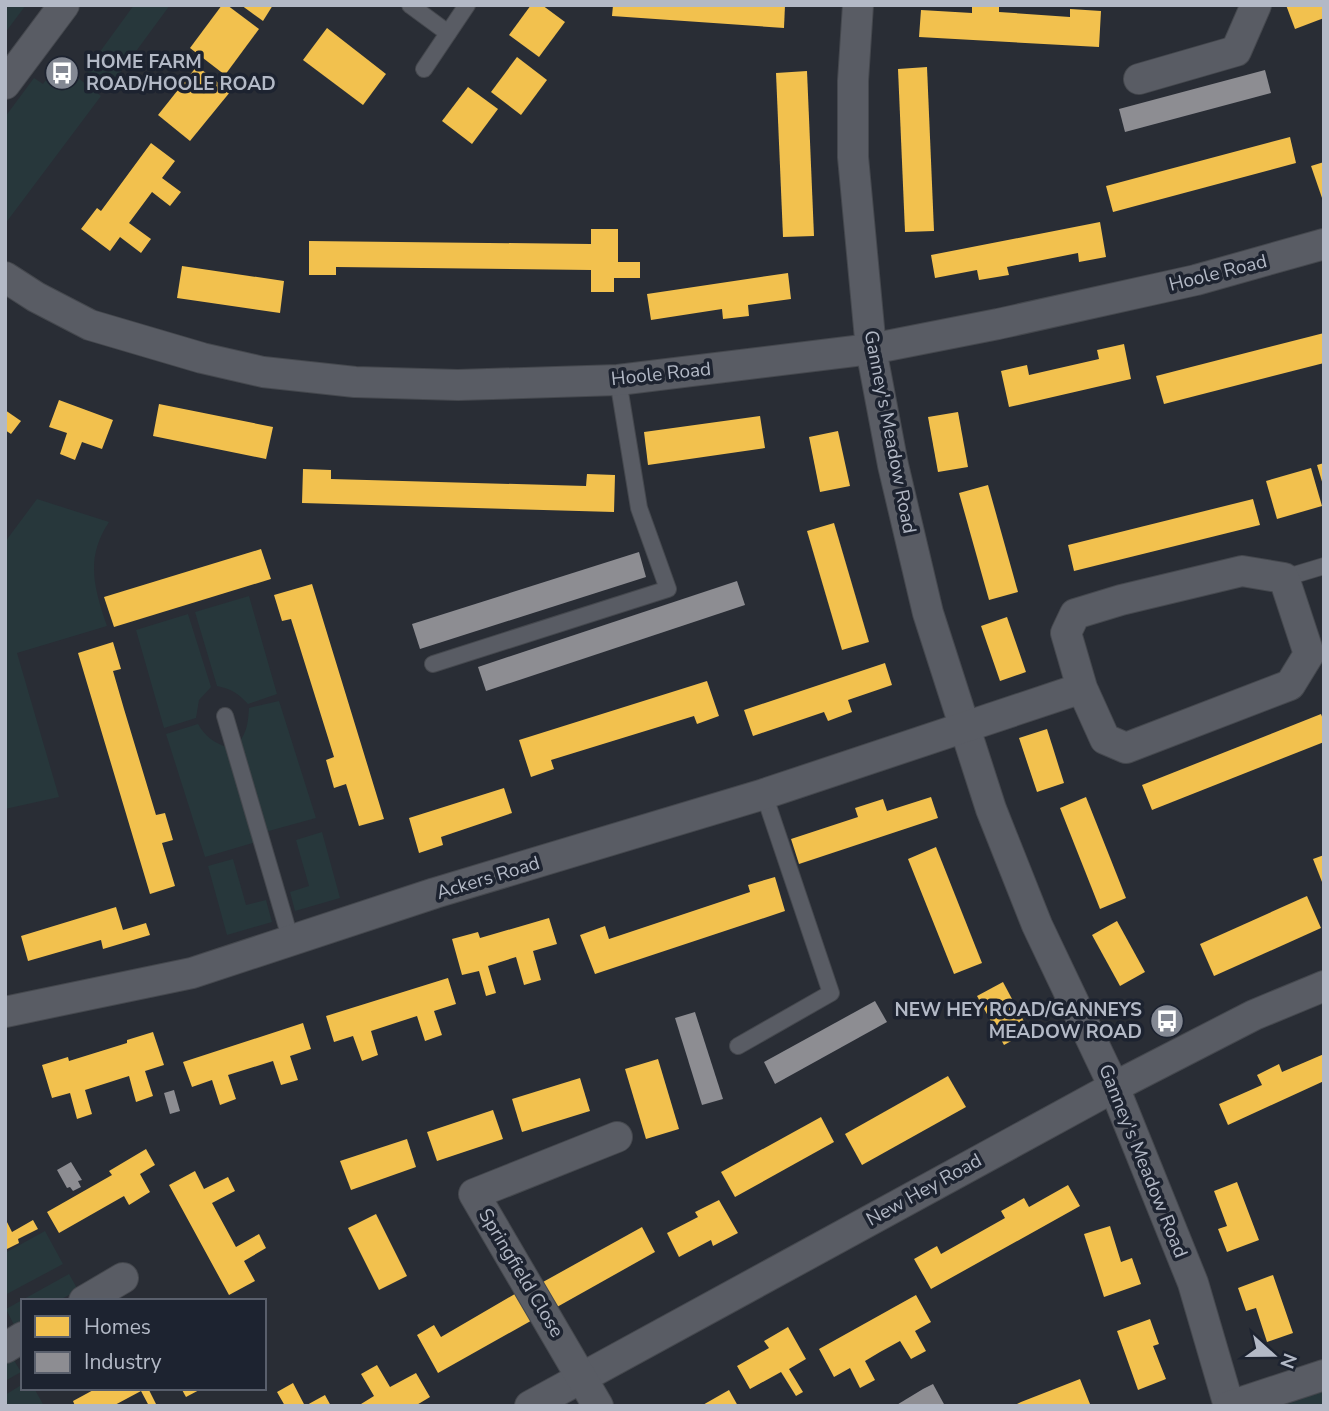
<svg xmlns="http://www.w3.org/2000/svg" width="1329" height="1411" viewBox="0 0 1329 1411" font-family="'Nunito Sans',sans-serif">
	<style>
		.green { fill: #27373b }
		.homes { fill: #f2c14e }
		.industry { fill: #8d8d92 }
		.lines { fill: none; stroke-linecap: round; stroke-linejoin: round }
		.service-casing { stroke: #45484e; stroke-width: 18 }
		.minor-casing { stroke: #45484e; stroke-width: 32 }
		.service { stroke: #595c64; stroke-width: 16 }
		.minor { stroke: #595c64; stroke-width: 30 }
		.labels { text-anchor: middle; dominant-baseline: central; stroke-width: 7; stroke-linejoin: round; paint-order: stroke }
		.poi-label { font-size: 19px; font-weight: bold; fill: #b3b9c6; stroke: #1d2330; text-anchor: start }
		.street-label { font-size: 19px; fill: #b3b9c6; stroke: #1d2330 }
	</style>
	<rect width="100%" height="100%" fill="#292d35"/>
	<g class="green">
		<polygon points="5,5 26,5 5,33"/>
		<polygon points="134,5 170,5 109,88 86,71"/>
		<polygon points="59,63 101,96 5,224 5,117 34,78 43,84"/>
		<path d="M37,499l72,23c-24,36 -15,66 -2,104l-90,27 42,144 -54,12v-267z"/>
		<path d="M249,596l28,98 -29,10c-10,-11 -17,-15 -31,-18l-22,-74z"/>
		<polygon points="188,614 211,687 199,700 196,718 164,728 136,630"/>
		<path d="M279,701l37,117 -51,14 -27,-88c9,-12 10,-21 11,-36z"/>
		<path d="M198,724c7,12 15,18 28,23l30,95 -51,15 -39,-123z"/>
		<polygon points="322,832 340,898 295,911 290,892 309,886 296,840"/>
		<polygon points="233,859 246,905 266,900 272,922 227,935 208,866"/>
		<polygon points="45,1231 63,1264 5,1295 5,1253"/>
		<polygon points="69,1274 78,1290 58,1301 23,1301 23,1320 14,1325 6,1309"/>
		<polygon points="12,1357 21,1372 5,1381 5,1361"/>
		<polygon points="23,1384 23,1388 34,1388 44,1406 5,1406 5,1395"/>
		<polygon points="1324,1391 1324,1406 1282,1406"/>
	</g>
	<g class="homes">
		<polygon points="222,5 227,5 259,29 225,75 190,48"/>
		<polygon points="241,5 273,5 263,21"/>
		<polygon points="531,5 542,5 565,22 539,57 509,35"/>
		<polygon points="613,5 785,5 784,28 612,16"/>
		<polygon points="972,5 999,5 999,12 1070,17 1070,9 1101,11 1099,47 919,37 921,10 972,13"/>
		<polygon points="1286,5 1324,5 1324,18 1295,29"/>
		<polygon points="327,28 386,74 363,105 303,60"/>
		<polygon points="517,57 547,80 521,115 491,92"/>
		<polygon points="197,66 230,92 190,141 158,115"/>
		<polygon points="927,67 934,231 905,232 898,69"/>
		<polygon points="807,71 814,236 783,237 776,73"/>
		<polygon points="468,87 498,109 472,144 442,121"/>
		<polygon points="1290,137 1296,163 1113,212 1106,186"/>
		<polygon points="151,143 175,161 162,178 181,192 170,206 152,192 129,223 151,239 141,253 120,237 110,251 81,229 97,208 101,211"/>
		<polygon points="1324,162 1324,197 1322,198 1311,166"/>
		<polygon points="1100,222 1106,257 1079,262 1078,253 1007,267 1009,275 979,280 977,270 935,278 931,255"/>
		<polygon points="591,229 618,229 618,262 640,262 640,278 614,278 614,292 591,292 591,270 336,267 336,275 309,275 309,241 591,244"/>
		<polygon points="182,266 284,281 280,313 177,298"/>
		<polygon points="788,273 791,299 748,305 749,316 723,319 722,309 651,320 647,294"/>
		<polygon points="1324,333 1324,363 1164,404 1156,376"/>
		<polygon points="1124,344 1131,379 1009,407 1001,371 1027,365 1029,375 1099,359 1097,350"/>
		<polygon points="59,400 113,420 102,449 82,442 75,460 60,454 67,433 49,427"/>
		<polygon points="159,404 273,427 266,459 153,436"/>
		<polygon points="5,410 21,421 11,434 5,430"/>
		<polygon points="958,412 968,467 938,472 928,417"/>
		<polygon points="760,416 765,448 648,465 644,432"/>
		<polygon points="838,431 850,486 820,492 809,437"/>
		<polygon points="1324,463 1324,485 1323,485 1317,465"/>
		<polygon points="1311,468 1322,506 1277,519 1266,481"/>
		<polygon points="303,469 331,470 331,479 586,486 587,474 615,475 614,512 302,503"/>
		<polygon points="988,485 1018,592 989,600 959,493"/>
		<polygon points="1253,499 1260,525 1074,571 1068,545"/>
		<polygon points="834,523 869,642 842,650 807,531"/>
		<polygon points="261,549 271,579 114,627 104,597"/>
		<polygon points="312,584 384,819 359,826 346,784 334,788 326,760 334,757 291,619 282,621 274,595"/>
		<polygon points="1007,617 1026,672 1000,681 981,626"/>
		<polygon points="113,642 121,669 113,671 124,709 156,815 165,813 173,840 162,843 175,886 150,894 78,653"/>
		<polygon points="885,663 892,685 848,700 852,712 828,721 824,712 753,736 744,710"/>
		<polygon points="707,681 719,716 697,724 694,716 551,760 554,769 531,777 519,740"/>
		<polygon points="1321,714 1324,722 1324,742 1152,810 1142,785"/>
		<polygon points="1047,729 1064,783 1037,792 1019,738"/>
		<polygon points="504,788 512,813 441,837 443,845 419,853 409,818"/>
		<polygon points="931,797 938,818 799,864 791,839 858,817 855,808 883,799 887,811"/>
		<polygon points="1086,797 1126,898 1100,909 1060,808"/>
		<polygon points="936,847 982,963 954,974 908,859"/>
		<polygon points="1324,855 1324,887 1313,859"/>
		<polygon points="775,877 785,911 595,974 580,935 605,926 609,939 750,892 748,885"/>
		<polygon points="1307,896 1321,928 1214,976 1200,944"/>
		<polygon points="116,907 123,930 146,923 150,935 103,949 101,940 28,961 21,936"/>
		<polygon points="549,918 557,944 533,951 541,980 524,985 516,957 488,966 496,993 486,996 479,971 462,975 452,939 478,932 480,938"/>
		<polygon points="1117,921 1145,972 1120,986 1092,935"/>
		<polygon points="448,978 456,1004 434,1011 442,1035 425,1041 417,1016 371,1031 378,1055 362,1061 353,1036 334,1042 326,1016"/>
		<polygon points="1003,982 1029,1031 1004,1045 977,996"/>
		<polygon points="303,1023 311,1049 290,1056 298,1080 281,1085 273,1061 228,1075 236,1099 220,1105 212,1080 192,1087 183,1062"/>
		<polygon points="153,1032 164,1065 145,1071 153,1096 136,1102 129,1076 85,1090 92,1114 77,1119 70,1093 52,1098 42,1065 68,1057 69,1061 127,1043 127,1040"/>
		<polygon points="1324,1054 1324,1081 1228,1125 1219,1104 1262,1085 1257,1075 1279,1064 1282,1072"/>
		<polygon points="658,1059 679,1129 646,1139 625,1069"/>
		<polygon points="948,1076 966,1107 862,1165 845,1134"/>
		<polygon points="580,1078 590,1111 522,1132 512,1099"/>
		<polygon points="493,1110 503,1139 437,1161 427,1132"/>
		<polygon points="821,1117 834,1142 735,1197 721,1172"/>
		<polygon points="407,1139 416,1167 351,1190 340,1161"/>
		<polygon points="146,1149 155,1165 140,1174 150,1192 129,1205 124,1196 59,1233 47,1212 112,1175 109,1171"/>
		<polygon points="195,1171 204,1189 228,1177 235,1191 212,1203 236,1247 259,1234 266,1248 244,1261 255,1281 229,1295 169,1185"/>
		<polygon points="1237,1182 1259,1240 1227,1252 1218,1229 1227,1226 1214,1191"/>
		<polygon points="1068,1185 1080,1206 931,1289 914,1259 937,1246 941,1254 1005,1218 1001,1211 1024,1198 1029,1207"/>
		<polygon points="719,1200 738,1233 713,1246 711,1240 679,1257 667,1233 698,1217 695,1212"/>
		<polygon points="376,1214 407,1276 379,1290 348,1228"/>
		<polygon points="5,1218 12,1232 33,1220 38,1229 18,1239 19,1243 5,1250"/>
		<polygon points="1110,1226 1121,1262 1132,1258 1141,1284 1104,1297 1084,1234"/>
		<polygon points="642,1227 655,1252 557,1307 543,1282"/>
		<polygon points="1273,1275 1293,1333 1267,1342 1256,1308 1246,1311 1238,1288"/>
		<polygon points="520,1291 536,1318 438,1373 417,1335 434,1325 441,1337"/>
		<polygon points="916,1295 931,1322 915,1331 926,1351 911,1359 900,1341 880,1352 865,1361 875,1380 860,1388 850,1368 834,1377 819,1349"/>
		<polygon points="1150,1319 1159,1344 1153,1346 1166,1379 1138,1390 1117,1331"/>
		<polygon points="788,1327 806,1359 789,1369 803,1392 796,1396 781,1372 750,1389 737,1366 769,1348 764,1341"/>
		<polygon points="377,1365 390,1387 416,1373 430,1397 415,1406 362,1406 361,1404 374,1396 361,1374"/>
		<polygon points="1080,1379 1090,1404 1013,1406 1021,1402"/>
		<polygon points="293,1383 305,1406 325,1395 331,1406 285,1406 277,1392"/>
		<polygon points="97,1388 148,1388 157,1406 149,1406 141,1391 113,1406 75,1406 73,1401"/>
		<polygon points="181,1388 203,1388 186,1397"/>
		<polygon points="729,1390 738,1406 701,1406"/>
	</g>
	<g class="industry">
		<polygon points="1265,70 1271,93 1125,132 1119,109"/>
		<polygon points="639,552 646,577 420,649 412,624"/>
		<polygon points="737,581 745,605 486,691 478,667"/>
		<polygon points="875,1001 887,1022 775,1084 764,1062"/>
		<polygon points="695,1012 723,1099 702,1105 675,1018"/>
		<polygon points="174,1090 180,1111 170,1114 164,1093"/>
		<polygon points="71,1162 82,1180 78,1181 81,1187 73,1191 70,1187 67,1188 57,1170"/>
		<polygon points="933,1384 945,1406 895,1406 923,1389"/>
	</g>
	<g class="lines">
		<g class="service-casing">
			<g id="service">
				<polyline points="410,5 448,33"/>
				<polyline points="424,69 467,5"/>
				<polyline points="1284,578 1324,566"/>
				<polyline points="433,664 668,589 639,508 618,380"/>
				<polyline points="225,716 291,941"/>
				<polyline points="738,1046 831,993 764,794"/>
			</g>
		</g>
		<g class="minor-casing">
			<g id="minor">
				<polyline points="858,5 853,81 853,157 871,349 893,465 928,613 991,809 1037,925 1114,1087 1193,1283 1229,1406"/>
				<polyline points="1139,79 1236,51 1256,5"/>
				<polyline points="5,84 64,5"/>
				<polyline points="5,277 36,297 90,325 202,358 263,372 355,382 458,385 618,380 871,349 998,324 1196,280 1324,244"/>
				<polyline points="5,1012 192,973 435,893 764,794 1082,688 1066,633 1075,614 1121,600 1242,571 1284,578 1309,654 1290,685 1126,748 1105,739 1082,688"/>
				<polyline points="84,1301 123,1278"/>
				<polyline points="5,1348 23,1337"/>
				<polyline points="530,1406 1114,1087 1254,1015 1324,986"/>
				<polyline points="598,1406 474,1194 617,1137"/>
				<polyline points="1230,1406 1324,1375"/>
			</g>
		</g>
		<use href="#service" class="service"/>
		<use href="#minor" class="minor"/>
	</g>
	<defs>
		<g id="bus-disc" transform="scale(1.75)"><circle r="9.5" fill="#838893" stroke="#1d2330"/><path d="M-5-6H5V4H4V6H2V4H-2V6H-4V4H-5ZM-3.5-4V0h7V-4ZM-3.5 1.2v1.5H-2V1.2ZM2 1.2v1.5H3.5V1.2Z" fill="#fff"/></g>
	</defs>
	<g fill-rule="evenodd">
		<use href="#bus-disc" x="62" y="73"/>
		<use href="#bus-disc" x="1167" y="1021"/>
	</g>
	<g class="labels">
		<g class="poi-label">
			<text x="86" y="62">HOME FARM<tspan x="86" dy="22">ROAD/HOOLE ROAD</tspan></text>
			<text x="1142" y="1010" text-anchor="end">NEW HEY ROAD/GANNEYS<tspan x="1142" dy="22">MEADOW ROAD</tspan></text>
		</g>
		<g class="street-label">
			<text transform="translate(1218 273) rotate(-14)">Hoole Road</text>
			<text transform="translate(661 374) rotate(-6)">Hoole Road</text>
			<text transform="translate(890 432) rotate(79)">Ganney's Meadow Road</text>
			<text transform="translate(488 878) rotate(-17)">Ackers Road</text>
			<text transform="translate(1143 1161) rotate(68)">Ganney's Meadow Road</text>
			<text transform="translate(924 1190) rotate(-29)">New Hey Road</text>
			<text transform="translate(521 1273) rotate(59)">Springfield Close</text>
		</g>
	</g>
	<rect width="1329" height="1411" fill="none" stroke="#b3b9c6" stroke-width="14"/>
	<rect x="21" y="1299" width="245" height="91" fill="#1d2330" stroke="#595f6c" stroke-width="2"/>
	<rect x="35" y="1316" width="35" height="21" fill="#f2c14e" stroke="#595f6c" stroke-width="2"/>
	<text x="84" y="1334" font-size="21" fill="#b3b9c6">Homes</text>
	<rect x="35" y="1352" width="35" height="21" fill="#8d8d92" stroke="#595f6c" stroke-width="2"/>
	<text x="84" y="1369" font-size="21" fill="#b3b9c6">Industry</text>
	<g transform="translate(1273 1355) rotate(111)" stroke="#1d2330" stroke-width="5" paint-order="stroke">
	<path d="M0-5L12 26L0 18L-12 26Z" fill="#b3b9c6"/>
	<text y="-10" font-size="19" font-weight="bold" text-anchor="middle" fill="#b3b9c6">N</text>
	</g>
</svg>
